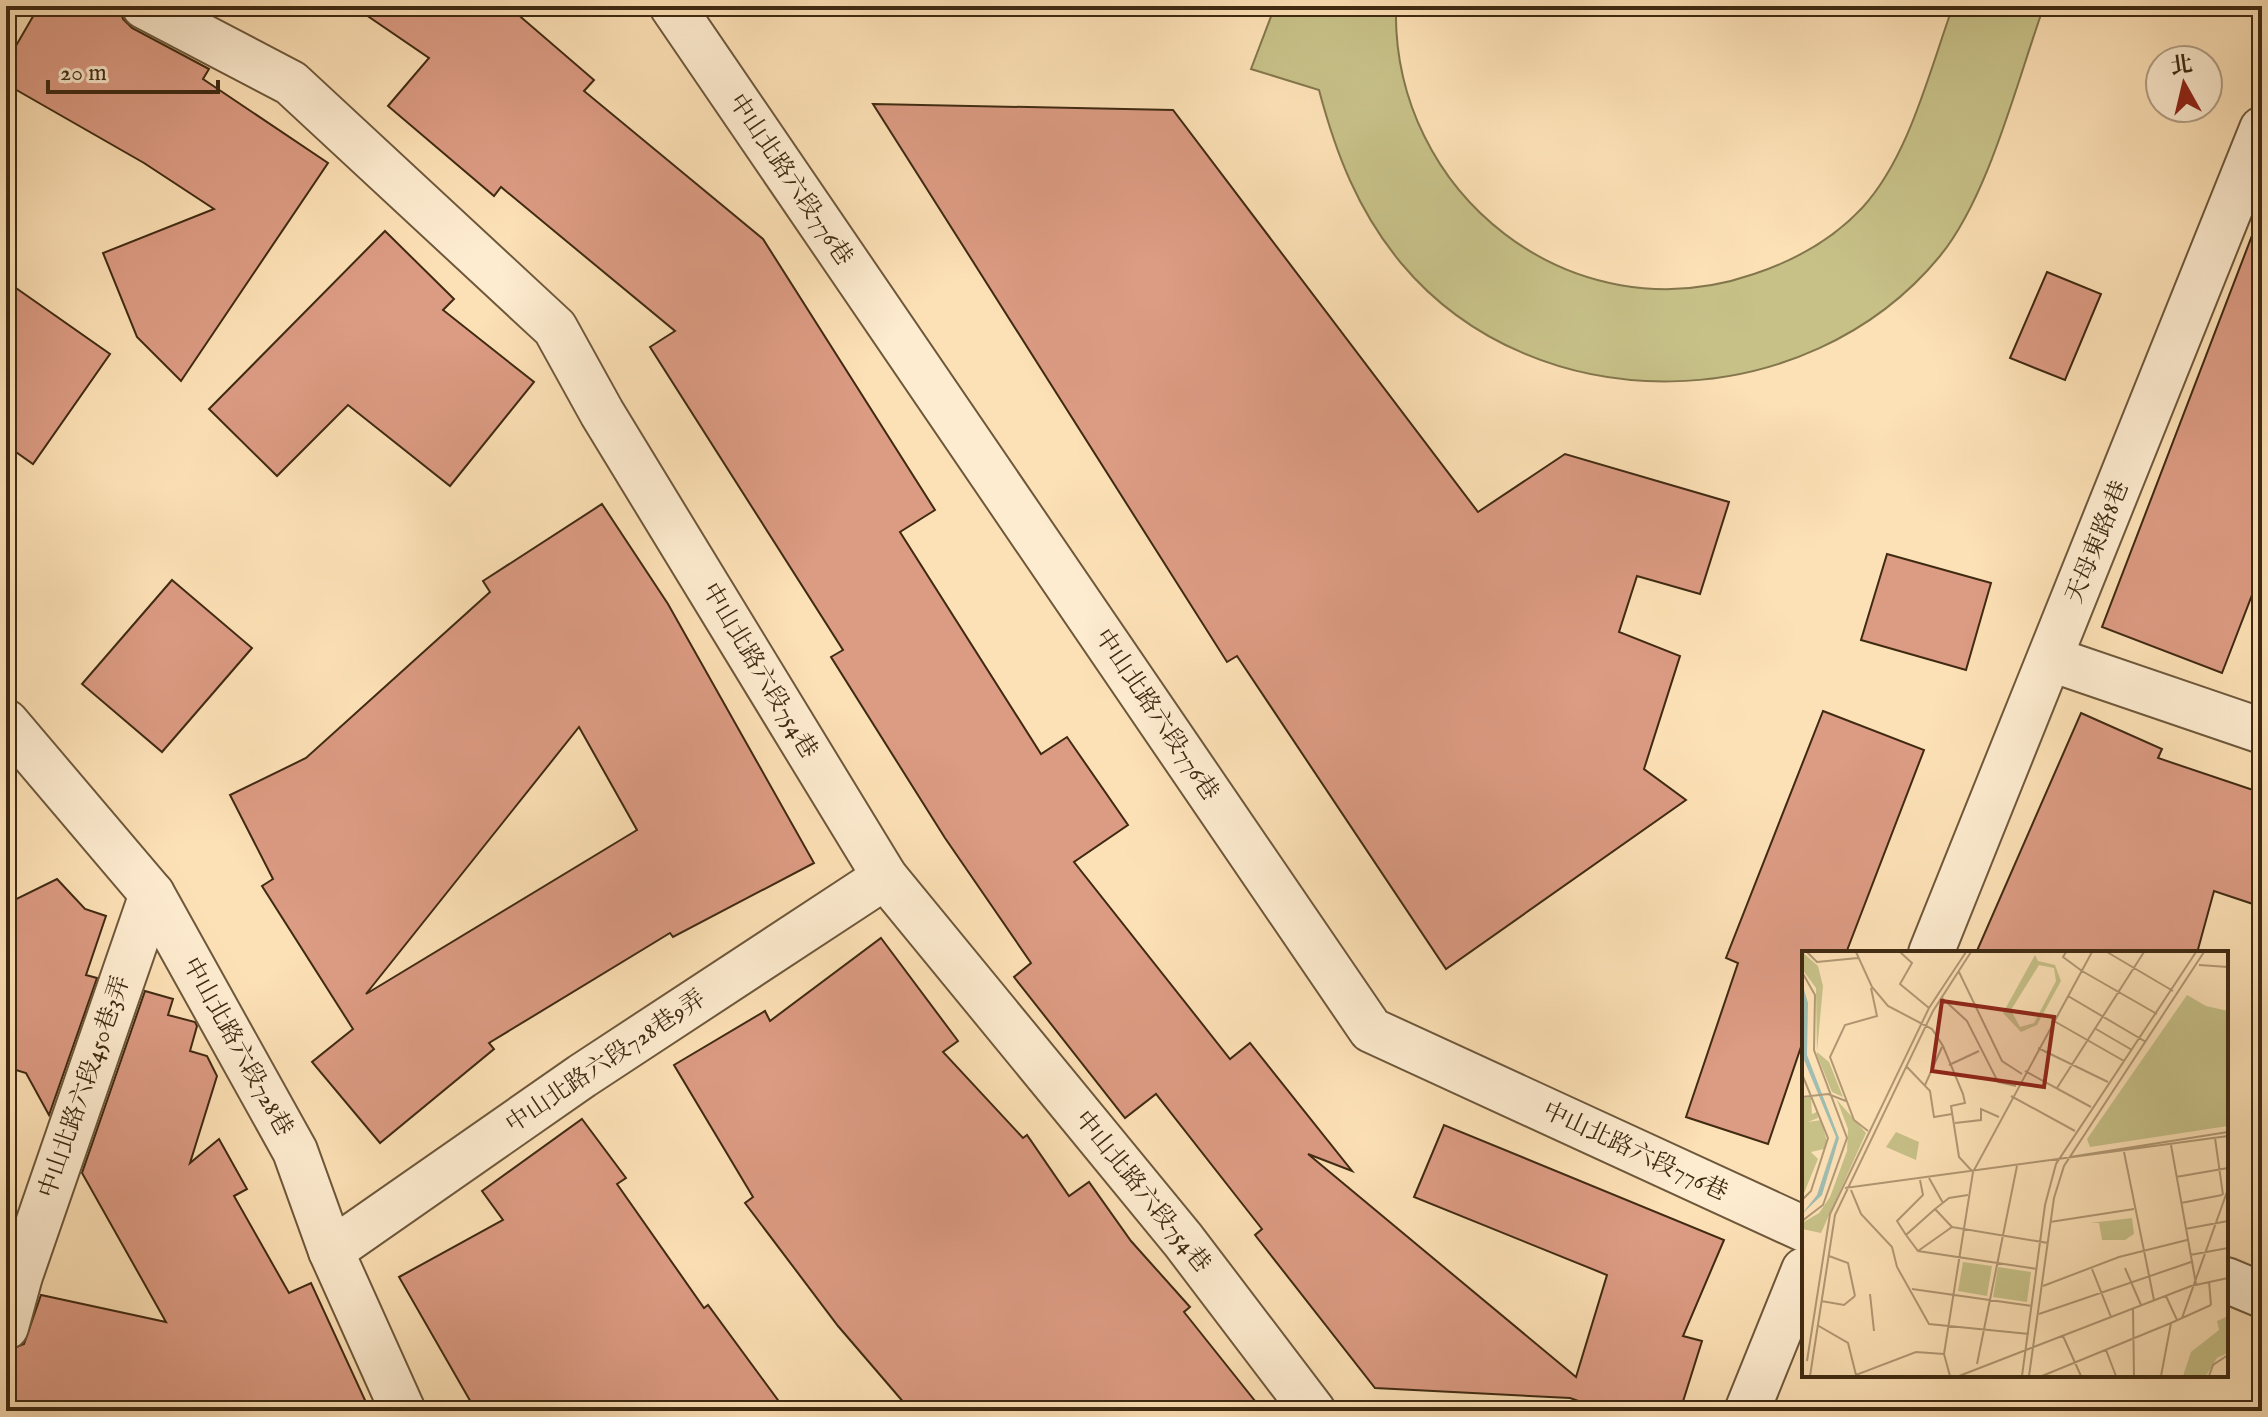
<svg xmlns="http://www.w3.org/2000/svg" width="2268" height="1417" viewBox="0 0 2268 1417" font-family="'IM FELL English','Noto Serif TC',serif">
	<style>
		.green { fill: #c7c188; stroke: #83764d; stroke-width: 2 }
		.building { fill: #dc9b83; stroke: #3f2a12; stroke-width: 2; fill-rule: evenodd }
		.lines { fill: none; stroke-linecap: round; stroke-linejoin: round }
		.street-casing { stroke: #6e583b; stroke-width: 48 }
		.street { stroke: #feecd0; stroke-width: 44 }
		.labels { text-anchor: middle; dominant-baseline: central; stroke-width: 8; stroke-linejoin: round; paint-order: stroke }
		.street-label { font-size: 24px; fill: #3f2a12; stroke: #feecd0 }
		.inset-road { fill: none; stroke: #b19874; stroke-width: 2 }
		.view { fill: #8f2418; fill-opacity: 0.15; stroke: #8f2418; stroke-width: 4 }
		.inset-edge { fill: none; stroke: #3f2a12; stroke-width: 4 }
	</style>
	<rect width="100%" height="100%" fill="#fde1b6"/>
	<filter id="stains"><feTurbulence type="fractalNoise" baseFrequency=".0025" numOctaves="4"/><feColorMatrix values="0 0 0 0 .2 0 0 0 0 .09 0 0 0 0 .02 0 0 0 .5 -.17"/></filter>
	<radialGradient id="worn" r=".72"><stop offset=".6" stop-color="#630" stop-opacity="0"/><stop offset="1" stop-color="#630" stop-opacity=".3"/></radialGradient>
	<path class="green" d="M1275,6h121c-5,188 176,331 358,268 39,-13 79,-35 108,-66 47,-51 67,-136 91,-202h91c-27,75 -55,190 -104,250 -133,162 -403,170 -539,7 -43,-52 -65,-109 -82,-173l-68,-21z"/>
	<g class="building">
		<polygon points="39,6 119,6 123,19 132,28 209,69 203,79 328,163 181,381 137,337 103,253 214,209 144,163 6,84 6,63"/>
		<polygon points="353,6 508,6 594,80 584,91 763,239 935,510 900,532 1041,754 1067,737 1128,825 1074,862 1230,1059 1250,1043 1352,1171 1308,1154 1576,1377 1607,1275 1414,1197 1444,1125 1724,1240 1683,1336 1702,1341 1680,1411 1607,1411 1570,1398 1375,1388 1255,1235 1262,1229 1156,1094 1125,1118 1014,977 1031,963 945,838 831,657 843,650 650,347 675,331 501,187 494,196 388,106 429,58"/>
		<polygon points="873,104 1173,110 1478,512 1565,454 1729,502 1700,594 1637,576 1619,632 1680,656 1644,769 1686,800 1446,969 1237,656 1227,662"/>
		<polygon points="2258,220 2262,221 2262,569 2222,673 2102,627"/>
		<polygon points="385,231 454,299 443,310 534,382 450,486 348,405 277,476 209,409"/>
		<polygon points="2047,272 2101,294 2065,380 2010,358"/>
		<polygon points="6,281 110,354 33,464 6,445"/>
		<path d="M602,504l66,100 146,259 -141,74 -3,-4 -181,110 5,6 -114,94 -68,-81 41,-33 -91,-143 11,-7 -43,-84 76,-37 184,-166 -7,-11zM579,727l58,103 -271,164z"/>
		<polygon points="1887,554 1991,583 1966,670 1861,640"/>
		<polygon points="172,580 252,648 162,752 82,684"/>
		<polygon points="1823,711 1924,750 1846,953 1804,953 1804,1038 1768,1144 1686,1117 1738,963 1726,958"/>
		<polygon points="2081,713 2162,749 2158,758 2262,793 2262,907 2214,891 2197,953 1976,953"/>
		<polygon points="57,879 85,909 106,916 86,975 97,978 49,1115 26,1073 6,1067 6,904"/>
		<polygon points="881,938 958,1041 943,1052 1023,1138 1027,1135 1069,1196 1089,1182 1131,1241 1190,1307 1184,1312 1263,1411 911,1411 838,1326 745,1203 753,1197 674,1065 765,1011 770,1021"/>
		<polygon points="145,991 173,999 168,1015 195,1022 197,1026 190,1051 207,1056 217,1076 190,1163 219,1139 247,1189 234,1196 289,1293 311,1283 370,1411 6,1411 6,1351 24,1344 41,1295 166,1322 82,1173"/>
		<polygon points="582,1119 626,1178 617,1184 704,1308 708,1305 786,1411 476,1411 399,1277 503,1220 482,1191"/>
	</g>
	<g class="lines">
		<g class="street-casing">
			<g id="street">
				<polyline points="144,6 291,83 555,328 602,413 885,877 1183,1240 1313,1411"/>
				<polyline points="672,6 1371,1030 1804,1229"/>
				<polyline points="2051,659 2262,731"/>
				<polyline points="6,722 152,894 295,1151 331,1251 403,1411"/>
				<polyline points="1931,953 2262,129"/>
				<polyline points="331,1251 582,1076 885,877"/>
				<polyline points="2226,1280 2262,1295"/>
				<polyline points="6,1327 20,1276 152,894"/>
				<polyline points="1747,1411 1804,1270"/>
			</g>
		</g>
		<use href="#street" class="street"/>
	</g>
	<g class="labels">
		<g class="street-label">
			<text transform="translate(790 180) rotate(56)">中山北路六段776巷</text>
			<text transform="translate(2098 542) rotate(-68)">天母東路8巷</text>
			<text transform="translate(759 671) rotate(59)">中山北路六段754巷</text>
			<text transform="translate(1156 715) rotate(56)">中山北路六段776巷</text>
			<text transform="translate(237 1047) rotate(61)">中山北路六段728巷</text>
			<text transform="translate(606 1062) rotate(-34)">中山北路六段728巷9弄</text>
			<text transform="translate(85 1087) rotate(-71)">中山北路六段450巷3弄</text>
			<text transform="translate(1635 1152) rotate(25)">中山北路六段776巷</text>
			<text transform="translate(1142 1192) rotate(51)">中山北路六段754巷</text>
		</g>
	</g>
	<g transform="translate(1802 951)">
		<rect width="426" height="426" fill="#fde1b6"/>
		<path d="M0,1l16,14 5,20 -6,66 12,10 14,35 -11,-5 -15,-37 -1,-67 -14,-19zM233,4l3,6 17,4 6,16 -24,44 -16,7 -18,-19zM237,14l15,3 2,13 -22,42 -14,4 -9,-17zM385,44l19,11 22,5v115l-138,21 -3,-8zM9,146l1,17 5,-2 1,6 -10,4 13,-2 6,22 -3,7 -13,3 7,7 -16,39v-100zM35,149l29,33 -45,100 -19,-4v-6l17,-10 11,-16 17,-46 1,-22zM94,181l23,10 -3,18 -30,-13zM330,267l2,16 -9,6h-23l-3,-17h-9zM161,311l29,4 -5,30 -29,-5zM196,316l33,5 -4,30 -34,-5zM426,365v37l-11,5 -11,18h-23l8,-24 28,-22 -2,-9z" fill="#c7c188" fill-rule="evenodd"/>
		<path d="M0,32l6,20 -1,52 32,83 -17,57 -20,19 15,-19 19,-58 -34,-82z" fill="#9fbdb2"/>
		<path class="inset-road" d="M5,1l10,10 41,-4M54,1l16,35 16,19 44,23 11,17 20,48 2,9 -14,3 8,51 13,14M98,1l12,11 -12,21 29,24M264,1l-3,5 19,14 75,43M305,1l66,39M397,14l29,2M0,21l13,23 -1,55 33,88 -24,67 -21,16M157,21l43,89 20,13M266,45l78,46M140,47l25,23 31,61 18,4M252,70l70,40M294,78l36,21M236,97l70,34M147,114l30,-14M105,116l23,24 4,26 18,-3M223,120l66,36M0,123l26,64 -17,53 -9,9M123,134l17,-38M255,137l87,-136M209,145l64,35M0,146l26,-3 18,7M153,172l26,-3v-11l18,8M66,180l-14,-11 -24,-63 15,-32 32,-9 -6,-28M413,187l8,57M369,194l25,139M322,201l30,148M268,206l158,-25M374,226l52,-9M127,227l14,25M43,237l383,-52M49,239l10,24 31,33 5,20 32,57 100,10M379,252l41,-8M133,258l-29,26 12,16 119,18M248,271l84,-13M150,276l-17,-18 14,-11 19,-3M383,278l43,-8M104,284l-9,-14 26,-26 -3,-15M116,300l34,-24 96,16M388,304l38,-7M27,305l19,7 7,33M323,317l16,37M290,318l19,48M407,330l2,24M241,335l76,-29 68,-17M110,338l120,17M68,343l4,37M364,345l11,24M19,350l23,4 11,-9M331,357l1,68M237,363l152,-52M380,367l46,-129M15,374l31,18 8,32 60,-23 28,2M261,385l18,40M304,399l10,26M5,410l23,-147 99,-206 37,-56M175,413l40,-198M8,425l25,-161 98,-204 38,-59M148,425l-6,-22 29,-182 119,-220M157,425l232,-90 37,-8M220,425l23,-171 11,-41 140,-212M227,425l25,-178 10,-32 140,-214M240,425l129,-53M359,425l10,-53 40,-18M407,425l4,-11 15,-10"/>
		<path class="view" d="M140,50l112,16 -10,70 -112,-16z"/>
		<rect width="426" height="426" class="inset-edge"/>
	</g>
	<rect width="2268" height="1417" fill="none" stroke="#fde1b6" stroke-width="32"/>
	<rect x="8" y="8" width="2252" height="1401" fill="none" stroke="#3f2a12" stroke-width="4"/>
	<rect x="16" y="16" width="2236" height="1385" fill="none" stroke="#3f2a12" stroke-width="2"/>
	<g transform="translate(2184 84) rotate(352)"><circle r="38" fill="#feecd0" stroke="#b29e84" stroke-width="2"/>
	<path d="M0-6L14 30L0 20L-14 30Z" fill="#8f2418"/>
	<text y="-12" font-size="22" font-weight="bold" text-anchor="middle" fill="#3f2a12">北</text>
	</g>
	<path d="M48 80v12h170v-12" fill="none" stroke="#3f2a12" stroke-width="4"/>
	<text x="60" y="80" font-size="24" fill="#3f2a12" stroke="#feecd0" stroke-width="6" paint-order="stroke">20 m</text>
	<rect width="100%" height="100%" filter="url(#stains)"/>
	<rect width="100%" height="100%" fill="url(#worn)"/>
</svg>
